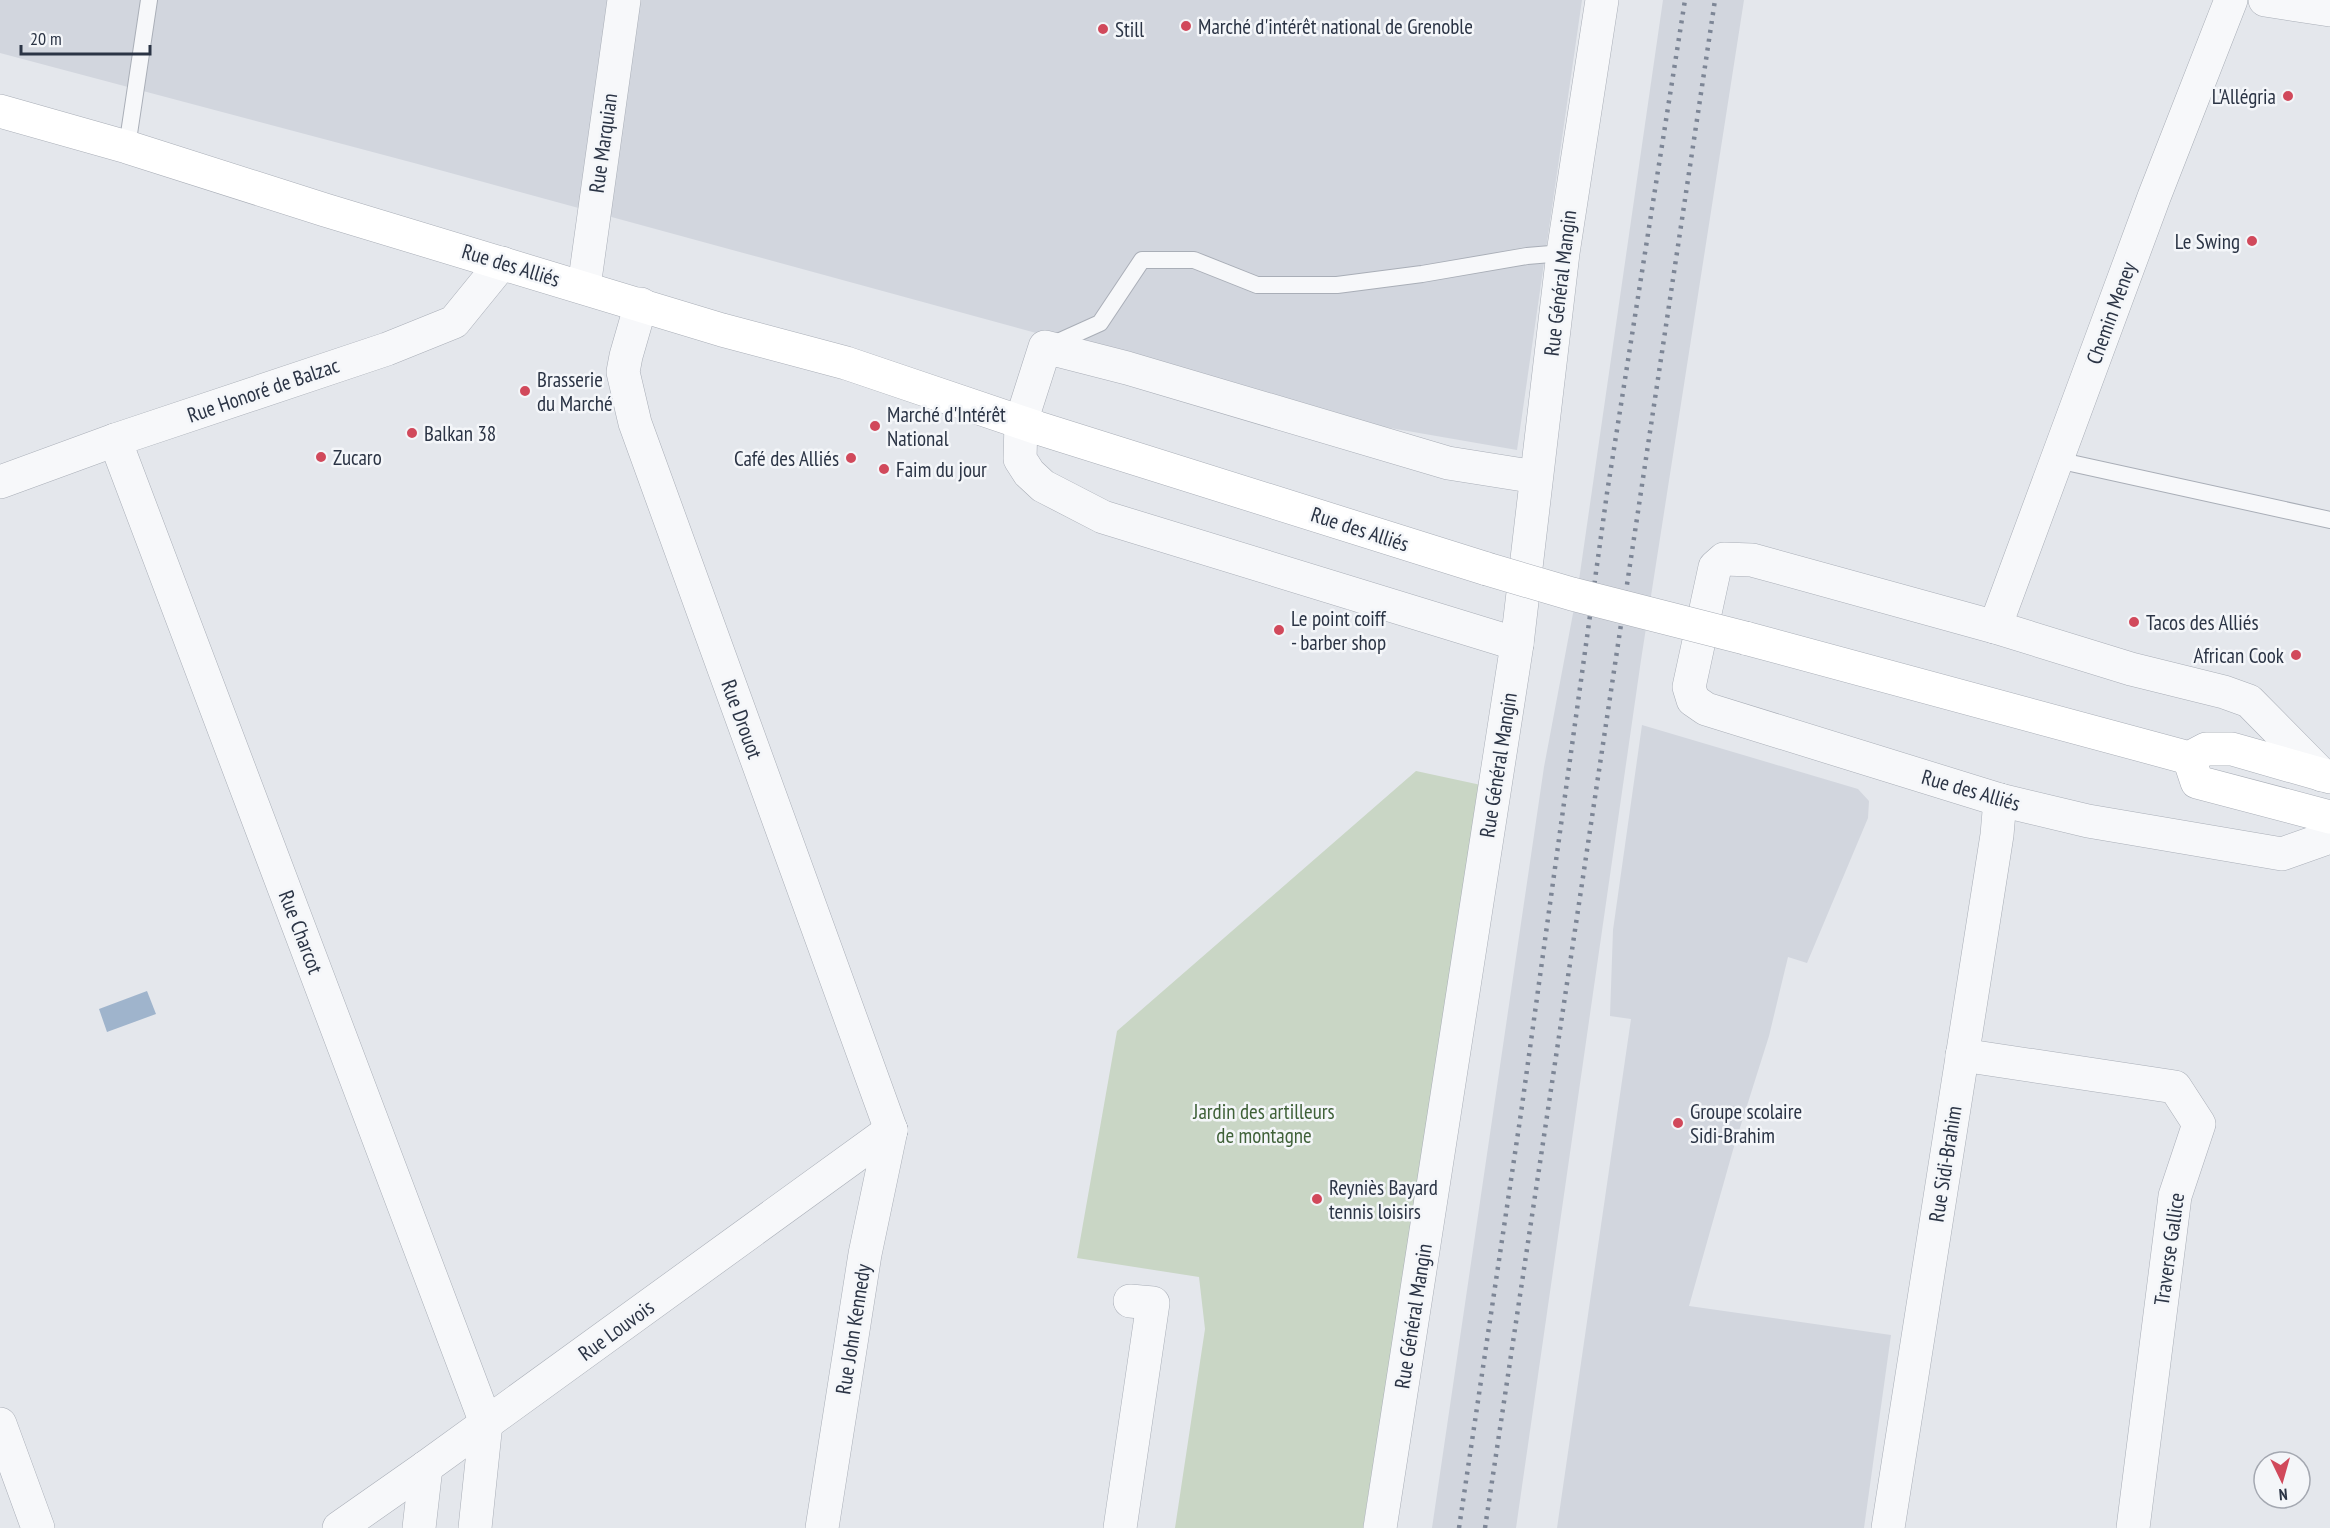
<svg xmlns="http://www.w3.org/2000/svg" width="2330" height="1528" viewBox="0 0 2330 1528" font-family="'PT Sans Narrow',sans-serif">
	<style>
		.built { fill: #d2d6de }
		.green { fill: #c9d6c5 }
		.water { fill: #9fb4cc }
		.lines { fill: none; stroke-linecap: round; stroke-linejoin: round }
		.lane-casing { stroke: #a9aeb7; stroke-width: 18 }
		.street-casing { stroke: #a9aeb7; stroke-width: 34 }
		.secondary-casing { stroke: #a9aeb7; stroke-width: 34 }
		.lane { stroke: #f7f8fa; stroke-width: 16 }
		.street { stroke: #f7f8fa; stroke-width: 33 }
		.secondary { stroke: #fff; stroke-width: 33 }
		.rail { stroke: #7d8696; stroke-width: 4.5; stroke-dasharray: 3 6; stroke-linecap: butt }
		.secondary-bridge-casing { stroke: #a9aeb7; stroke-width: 34; stroke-linecap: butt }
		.secondary-bridge { stroke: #fff; stroke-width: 33 }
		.poi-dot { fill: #d1495b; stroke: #f4f6f9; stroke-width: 2 }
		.labels { text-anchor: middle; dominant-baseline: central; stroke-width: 5; stroke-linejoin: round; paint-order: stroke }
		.poi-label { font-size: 21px; fill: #2b3445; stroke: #f4f6f9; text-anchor: start }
		.street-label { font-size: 21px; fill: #2b3445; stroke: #f4f6f9 }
		.park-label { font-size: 21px; fill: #3f6138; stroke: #f4f6f9 }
	</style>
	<rect width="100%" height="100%" fill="#e4e7ec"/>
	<g class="built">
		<polygon points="0,0 1582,0 1517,450 1373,425 414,163 0,53"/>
		<polygon points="1663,0 1744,0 1641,660 1516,1528 1432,1528 1544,767 1578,587"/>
		<polygon points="1642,725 1858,789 1869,801 1868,818 1807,963 1788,957 1769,1036 1733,1150 1689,1306 1891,1335 1864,1528 1557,1528 1631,1019 1610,1016 1613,930"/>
	</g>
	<polygon class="green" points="1416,771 1481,785 1363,1528 1175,1528 1205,1329 1199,1277 1077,1258 1117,1031"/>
	<polygon class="water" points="147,991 156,1014 107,1032 99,1009"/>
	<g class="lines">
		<g class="lane-casing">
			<g id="lane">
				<polyline points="127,147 149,0"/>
				<polyline points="1049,346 1100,323 1142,260 1194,260 1257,285 1337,285 1422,274 1527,256 1563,253"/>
				<polyline points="2057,460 2330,520"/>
			</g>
		</g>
		<g class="street-casing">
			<g id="street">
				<polyline points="2265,0 2330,10"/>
				<polyline points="584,287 624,0"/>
				<polyline points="641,304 626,356 623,372 635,423 891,1130"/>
				<polyline points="115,440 486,1423 475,1528"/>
				<polyline points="0,482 115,440 387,349 454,322 502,263"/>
				<polyline points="1995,627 2154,197 2231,0"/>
				<polyline points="1517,644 1103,517 1043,486 1029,473 1020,459 1021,422 1045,347 1127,368 1448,463 1536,477"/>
				<polyline points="2322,775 2249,701 2224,692 2131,669 1995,627 1752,560 1724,559 1715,567 1689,687 1693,700 1706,709 2000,800 2088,821 2282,854 2330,837"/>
				<polyline points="1962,1055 2175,1087 2199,1124 2175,1196 2133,1528"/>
				<polyline points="0,1424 38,1528"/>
				<polyline points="339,1528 426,1467 891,1130"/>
				<polyline points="419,1528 426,1467"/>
				<polyline points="822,1528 865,1254 891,1130"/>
				<polyline points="1120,1528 1153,1303 1130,1301"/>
				<polyline points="1380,1528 1517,644 1563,253 1602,0"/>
				<polyline points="1888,1528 1997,835 2000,800"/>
			</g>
		</g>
		<g class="secondary-casing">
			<g id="secondary">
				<polyline points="0,111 127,147 325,210 722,330 846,363 1038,428 1487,569"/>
				<polyline points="1745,638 2189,758 2206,749 2232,749 2330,777"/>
				<polyline points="2189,758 2197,782 2330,817"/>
			</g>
		</g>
		<use href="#lane" class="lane"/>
		<use href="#street" class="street"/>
		<use href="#secondary" class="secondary"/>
		<g class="rail">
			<polyline points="1459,1528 1521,1113 1607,493 1685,0"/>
			<polyline points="1485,1528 1715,0"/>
		</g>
		<g class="secondary-bridge-casing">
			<polyline id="secondary-bridge" points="1487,569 1572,594 1745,638"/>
		</g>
		<use href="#secondary-bridge" class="secondary-bridge"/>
	</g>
	<g class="poi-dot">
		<circle cx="1186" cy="26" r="6"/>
		<circle cx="1103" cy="29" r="6"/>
		<circle cx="2288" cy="96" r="6"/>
		<circle cx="2252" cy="241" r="6"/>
		<circle cx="525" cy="391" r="6"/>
		<circle cx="875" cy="426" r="6"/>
		<circle cx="412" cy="433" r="6"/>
		<circle cx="321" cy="457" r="6"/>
		<circle cx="851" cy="458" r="6"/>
		<circle cx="884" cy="469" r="6"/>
		<circle cx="2134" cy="622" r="6"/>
		<circle cx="1279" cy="630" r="6"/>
		<circle cx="2296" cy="655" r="6"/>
		<circle cx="1678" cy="1123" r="6"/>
		<circle cx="1317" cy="1199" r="6"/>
	</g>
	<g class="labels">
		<g class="poi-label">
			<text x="1198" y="26">Marché d'intérêt national de Grenoble</text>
			<text x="1115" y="29">Still</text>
			<text x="2276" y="96" text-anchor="end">L'Allégria</text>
			<text x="2240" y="241" text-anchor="end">Le Swing</text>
			<text x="537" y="379">Brasserie<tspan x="537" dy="24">du Marché</tspan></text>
			<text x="887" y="414">Marché d'Intérêt<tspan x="887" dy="24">National</tspan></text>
			<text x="424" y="433">Balkan 38</text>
			<text x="333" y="457">Zucaro</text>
			<text x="839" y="458" text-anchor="end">Café des Alliés</text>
			<text x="896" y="469">Faim du jour</text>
			<text x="1291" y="618">Le point coiff<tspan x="1291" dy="24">- barber shop</tspan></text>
			<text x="2146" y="622">Tacos des Alliés</text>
			<text x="2284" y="655" text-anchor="end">African Cook</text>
			<text x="1690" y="1111">Groupe scolaire<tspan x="1690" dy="24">Sidi-Brahim</tspan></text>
			<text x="1329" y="1187">Reyniès Bayard<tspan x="1329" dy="24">tennis loisirs</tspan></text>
		</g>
		<g class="street-label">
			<text transform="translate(603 143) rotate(-82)">Rue Marquian</text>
			<text transform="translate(511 265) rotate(17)">Rue des Alliés</text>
			<text transform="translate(1560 283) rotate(-83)">Rue Général Mangin</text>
			<text transform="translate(2111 313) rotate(-70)">Chemin Meney</text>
			<text transform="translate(263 390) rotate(-19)">Rue Honoré de Balzac</text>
			<text transform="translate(1360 529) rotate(18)">Rue des Alliés</text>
			<text transform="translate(742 719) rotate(70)">Rue Drouot</text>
			<text transform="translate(1498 765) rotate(-81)">Rue Général Mangin</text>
			<text transform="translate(1971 790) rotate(16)">Rue des Alliés</text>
			<text transform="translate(301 932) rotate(69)">Rue Charcot</text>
			<text transform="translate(1945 1164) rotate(-81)">Rue Sidi-Brahim</text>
			<text transform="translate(2169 1249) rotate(-82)">Traverse Gallice</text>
			<text transform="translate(1413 1316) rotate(-81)">Rue Général Mangin</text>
			<text transform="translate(853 1329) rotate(-81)">Rue John Kennedy</text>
			<text transform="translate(616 1330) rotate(-36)">Rue Louvois</text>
		</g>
		<g class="park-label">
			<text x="1264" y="1111">Jardin des artilleurs<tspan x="1264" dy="24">de montagne</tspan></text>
		</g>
	</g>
	<g transform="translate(2282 1480) rotate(175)"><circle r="28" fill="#f4f6f9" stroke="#a4a8b1" stroke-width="1.5"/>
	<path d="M0-4.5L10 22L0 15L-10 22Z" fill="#d1495b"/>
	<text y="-9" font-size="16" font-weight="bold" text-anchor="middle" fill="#2b3445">N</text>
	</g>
	<path d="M21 45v9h129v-9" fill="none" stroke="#2b3445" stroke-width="3"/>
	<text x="30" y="45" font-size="18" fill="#2b3445" stroke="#f4f6f9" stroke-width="4.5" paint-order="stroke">20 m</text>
</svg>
